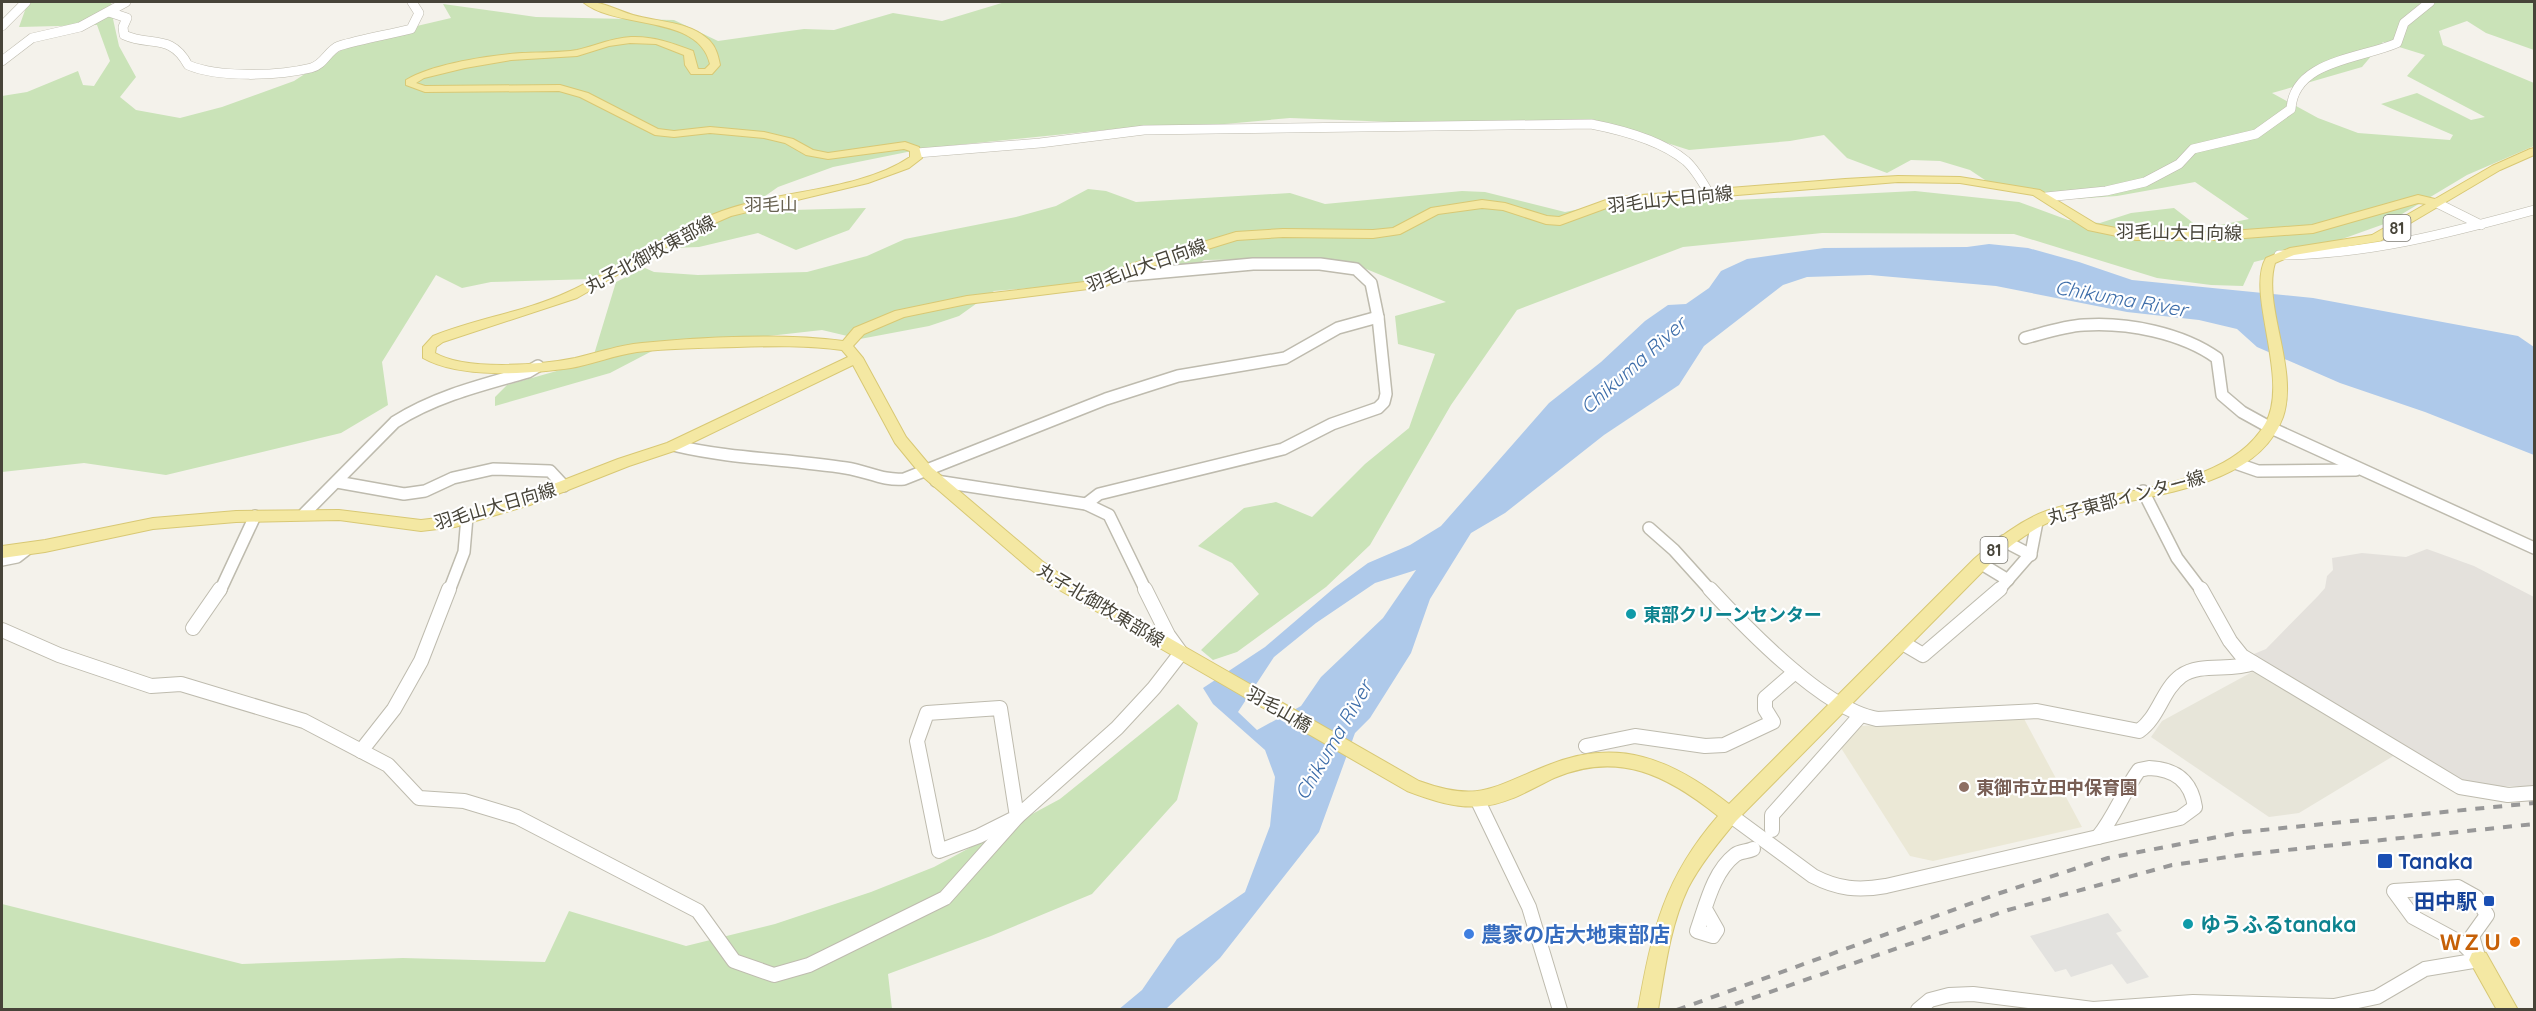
<svg xmlns="http://www.w3.org/2000/svg" width="2536" height="1011" viewBox="0 0 2536 1011" font-family="Quicksand,'Noto Sans JP',sans-serif">
	<style>
		.residential { fill: #e7e5d9 }
		.industrial { fill: #e4e1dc }
		.education { fill: #ebe8d6 }
		.green { fill: #cae3b8; fill-rule: evenodd }
		.parking { fill: #e3e2df }
		.water { fill: #aec9ea; fill-rule: evenodd }
		.lines { fill: none; stroke-linecap: round; stroke-linejoin: round }
		.minor-far2-casing { stroke: #bebbae; stroke-width: 10 }
		.minor-far1-casing { stroke: #bebbae; stroke-width: 14 }
		.minor-casing { stroke: #bebbae; stroke-width: 16 }
		.major-casing { stroke: #d8c874; stroke-width: 2 }
		.minor-far2 { stroke: #fff; stroke-width: 9 }
		.minor-far1 { stroke: #fff; stroke-width: 11 }
		.minor { stroke: #fff; stroke-width: 14 }
		.major { fill: #f4e8a3; fill-rule: evenodd }
		.rail { stroke: #989898; stroke-width: 4; stroke-dasharray: 9 9; stroke-linecap: butt }
		.culture-dot { fill: #0f9aa8; stroke: #fff; stroke-width: 2 }
		.education-dot { fill: #8d6e63; stroke: #fff; stroke-width: 2 }
		.transit-dot { fill: #1a4fb4; stroke: #fff; stroke-width: 2 }
		.shop-dot { fill: #3f7fe0; stroke: #fff; stroke-width: 2 }
		.food-dot { fill: #e8710a; stroke: #fff; stroke-width: 2 }
		.labels { text-anchor: middle; dominant-baseline: central; stroke-width: 4.5; stroke-linejoin: round; paint-order: stroke }
		.shield { fill: #fff; stroke: #7e7c74; stroke-width: 1.5 }
		.shield-label { font-size: 16px; font-weight: bold; fill: #474439 }
		.street-label { font-size: 18px; fill: #474439; stroke: #fff }
		.far-quarter-label { font-size: 18px; fill: #696352; stroke: #fff }
		.culture-label { font-size: 18px; font-weight: bold; fill: #0d838f; stroke: #fff; text-anchor: start }
		.education-label { font-size: 18px; font-weight: bold; fill: #785e54; stroke: #fff; text-anchor: start }
		.water-label { font-size: 20px; font-style: italic; fill: #3d6da9; stroke: #fff }
		.near-transit-label { font-size: 21px; font-weight: bold; fill: #164399; stroke: #fff; text-anchor: start }
		.near-culture-label { font-size: 21px; font-weight: bold; fill: #0d838f; stroke: #fff; text-anchor: start }
		.near-shop-label { font-size: 21px; font-weight: bold; fill: #366cbe; stroke: #fff; text-anchor: start }
		.near-food-label { font-size: 21px; font-weight: bold; fill: #c56008; stroke: #fff; text-anchor: end }
	</style>
	<rect width="100%" height="100%" fill="#f4f2eb"/>
	<polygon class="residential" points="2252,672 2261,673 2395,755 2299,813 2269,817 2151,737 2162,721"/>
	<polygon class="industrial" points="2427,549 2474,566 2534,597 2534,786 2470,786 2249,656 2266,649 2318,596 2325,588 2327,576 2333,570 2332,558 2362,553 2406,557"/>
	<polygon class="education" points="2022,715 2082,827 1933,861 1910,856 1841,748 1861,726"/>
	<g class="green">
		<path d="M28,2h82l8,9 -5,8 6,27 17,31 -16,20 16,13 44,8 42,-11 72,-26 63,-41 94,-22 -8,-14 93,13 138,3 44,21 86,-12 30,1 59,-17 49,8 63,-19h1529v48l-48,-17 -19,-12 -28,10 4,14 91,38v63l-67,29 -80,48 -56,20 -77,19 -11,24 -32,-1 -54,-7 -143,-44 -192,-1 -139,14 -166,63 -66,95 -81,140 -44,42 -89,65 -24,8 -12,-10 58,-56 -27,-31 -34,-17 46,-38 32,-6 36,15 53,-53 44,-36 26,-74 -37,-10 -3,-28 51,-14 -87,-36 -45,-8 -110,2 -18,15 -192,16 -35,25 -30,10 -69,13 -38,-9 -166,19 -46,24 -115,33v-9l12,-12 85,-24 24,-79 29,-14 9,4 44,3 109,-3 60,-16 38,-17 111,-22 40,-11 32,-17 18,2 30,11 154,-9 35,11 137,-13 23,1 80,20 40,-8h54l256,-13 104,11 49,18 32,3 31,-10 43,-5 27,21 48,-10 -54,-37 -78,14 -42,3 -87,-17 -18,-12 -30,-9 -29,-1 -24,13 -40,-15 -23,-23 -34,6 -101,9 -97,-31 -174,4 -128,-5 -76,7 -79,2 -208,21 -94,19 -55,20 -17,12 31,11 74,-2 -17,22 -53,20 -38,-17 -59,14 -56,2 -51,30 -101,3 -29,6 -26,-13 -54,87 6,43 -47,28 -175,42 -82,-12 -82,9v-376l25,-4 51,-21 5,14 11,1 16,-25 -13,-36 -78,2zM2383,42l42,13 -18,21 78,41 -14,3 -54,-27 -36,11 72,31 -3,5 -92,-7 -40,-15 -46,-25 90,-26z"/>
		<polygon points="1178,704 1198,723 1177,800 1092,894 991,936 888,974 892,1009 2,1010 2,904 242,964 403,958 545,962 569,911 686,946 775,924 871,892 934,867 1060,799"/>
	</g>
	<polygon class="parking" points="2108,913 2122,931 2116,933 2149,977 2127,984 2112,964 2071,977 2066,969 2055,972 2030,936"/>
	<path class="water" d="M1989,244l39,4 51,14 53,18 181,18 205,38 16,11v108l-109,-43 -85,-29 -83,-36 -20,-18 -38,-9 -72,-8 -131,-26 -126,-11 -63,2 -24,8 -79,61 -25,39 -75,50 -99,78 -34,20 -41,66 -19,54 -41,65 -15,15 -36,99 -99,126 -54,51 -48,1 24,-20 35,-51 68,-47 25,-66 5,-49 -10,-27 -52,-46 -10,-16 62,-41 69,-59 34,-25 42,-18 31,-19 108,-123 52,-41 44,-41 23,-16 18,-1 23,-16 12,-17 26,-12 77,-11 143,-1zM1416,570l-33,48 -62,59 -20,29 -44,24 -19,-18 36,-55 42,-34 59,-40z"/>
	<g class="lines">
		<g class="minor-far2-casing">
			<g id="minor-far2">
				<path d="M109,12l18,6 -4,9 1,8c27,12 47,-2 64,30 30,13 90,11 123,3 13,-3 17,-18 28,-22 23,-7 48,-11 72,-17l8,-16 -7,-11"/>
				<polyline points="2,26 26,2"/>
				<polyline points="2,61 32,38 80,27 126,2"/>
				<path d="M917,153l123,-10 104,-13 447,-6c31,6 70,16 95,37 10,9 17,22 24,34"/>
				<path d="M2046,197l60,-6 39,-9 34,-18 14,-15 63,-15 35,-25c3,-49 70,-50 106,-66l7,-20 26,-21"/>
				<polyline points="2437,203 2481,225"/>
				<path d="M2279,255c87,0 171,-22 255,-45"/>
			</g>
		</g>
		<g class="minor-far1-casing">
			<g id="minor-far1">
				<path d="M2025,338c19,-5 39,-12 59,-13 43,-3 98,8 133,33l5,37 20,17 29,16 263,120"/>
				<path d="M677,446c55,13 113,13 169,22 21,3 37,13 58,11l202,-80 72,-23 107,-18 53,-30 40,-11"/>
				<polyline points="2235,463 2258,471 2356,470"/>
				<polyline points="936,481 1086,504 1109,515 1146,591"/>
				<polyline points="337,482 404,494 425,491 453,478 493,469 550,471 564,486"/>
				<polyline points="2143,491 2177,558 2202,591"/>
				<polyline points="1086,504 1099,494 1283,449 1332,424 1378,408 1384,402 1386,394 1378,317 1371,283 1356,269 1320,264 1253,264 1120,276"/>
				<path d="M304,514l91,-92c41,-26 87,-37 133,-50l10,-6"/>
				<polyline points="1649,528 1674,550 1711,591"/>
				<polyline points="2004,541 2031,555"/>
				<polyline points="2,560 17,557 26,550"/>
				<polyline points="1980,563 2008,580"/>
				<polyline points="220,591 255,516"/>
				<polyline points="449,591 464,552 467,517"/>
				<polyline points="1998,591 2031,553 2037,522"/>
			</g>
		</g>
		<g class="minor-casing">
			<g id="minor">
				<path d="M1710,589c36,39 115,121 167,130l160,-8 102,20c20,-14 23,-41 42,-55 20,-14 49,-4 72,-13"/>
				<polyline points="2201,589 2230,641 2242,656 2460,787 2508,795 2534,793"/>
				<polyline points="193,628 220,589"/>
				<polyline points="2,630 59,655 151,686 181,684 304,721 388,765 419,798 464,801 517,817 698,911 734,961 774,975 809,965 945,898 1017,817 1117,728 1154,688 1181,653 1168,635 1145,589"/>
				<polyline points="1901,642 1923,655 2000,589"/>
				<polygon points="1000,708 1017,817 979,836 939,851 917,741 927,713"/>
				<polyline points="1586,746 1635,736 1705,746 1724,745 1773,722 1765,709 1765,698 1795,672"/>
				<polyline points="361,751 394,709 421,661 449,589"/>
				<path d="M2149,768c26,1 42,13 46,39l-15,11 -82,19c17,-21 25,-45 41,-67z"/>
				<polyline points="1477,799 1529,907 1560,1010"/>
				<path d="M1730,815l83,61c25,13 45,15 73,10l212,-49"/>
				<polyline points="1772,830 1772,815 1860,716"/>
				<polygon points="2458,887 2476,897 2487,915 2472,936 2479,960 2463,944 2413,917 2394,891"/>
				<path d="M1705,909l12,21 -4,6 -16,-5c9,-25 16,-59 38,-76 5,-4 12,-3 18,-6"/>
				<polyline points="1918,1010 1930,1000 1949,995 1973,994 2093,1009 2193,1002 2334,1006 2377,997 2425,969 2479,960"/>
			</g>
		</g>
		<g class="major-casing">
			<g id="major">
				<path d="M583,2c17,-2 33,8 50,13 24,7 56,6 76,25 7,7 9,15 11,25l-8,9h-21l-6,-9 -1,-10 -28,-11 -26,-1 -21,3 -32,10 -66,4 -46,8 -41,10 -8,5 9,3 135,-1 28,8 70,36 16,2 36,-4 54,5 29,7 20,11 15,3 77,-11 14,5 3,11 -13,10 -41,15 -137,33 -46,20 -108,62 -134,44 -7,5 -1,6c31,18 105,12 140,5 22,-5 44,-13 67,-15 60,-6 141,-10 201,-2l11,-13 41,-17 72,-15 134,-16 27,-15 108,-33 47,-3 90,1 20,-2 38,-20 51,-8 23,3 42,13 12,1 47,-17 22,-4 217,-17 53,-3 62,1 80,13 56,34 40,8h82l94,-7 106,-30 17,4 57,-33 38,-17 4,-1v7l-34,15 -120,71 -86,14 -19,8c-13,42 24,106 8,154 -29,81 -162,77 -229,103 -22,9 -42,24 -60,40l-258,261c-17,21 -35,42 -48,67 -18,38 -23,81 -30,122h-20c14,-79 26,-132 80,-194 -50,-40 -99,-66 -164,-38 -23,11 -46,26 -72,28 -26,3 -51,-6 -75,-15l-351,-203 -26,-19 -108,-93 -27,-33 -42,-78 -176,85 -48,16 -99,39 -75,22 -34,4 -82,-11 -103,2 -83,7 -108,23 -43,6v-12l43,-6 108,-22 83,-7 103,-1 82,10 34,-4 65,-19 98,-38 49,-16 181,-86 -6,-7c-35,-5 -70,-4 -105,-3 -33,1 -67,1 -100,5 -22,3 -44,12 -66,16 -42,6 -111,11 -148,-10v-11l10,-11c44,-18 92,-24 135,-44 53,-24 99,-61 154,-81 57,-21 138,-20 188,-54v-6l-6,-2 -76,10 -22,-4 -21,-12 -21,-5 -54,-5 -36,4 -19,-2 -75,-38 -21,-6 -134,1 -19,-7v-5c26,-16 85,-25 116,-27 18,-1 38,0 55,-3 18,-4 34,-12 54,-13 22,-1 41,6 62,14l5,18h7l5,-5c-11,-50 -93,-34 -127,-62zM1898,182l62,1 73,12 55,35 48,10h82l95,-7 105,-30 8,1 -54,31 -82,13 -24,10c-21,35 25,122 -1,166 -39,67 -154,64 -219,87 -27,10 -50,29 -72,48l-245,245c-58,-45 -111,-68 -183,-38 -53,21 -67,37 -127,15l-351,-201 -26,-19 -110,-93 -26,-31 -43,-79 -10,-12 11,-12 40,-17 63,-13 137,-17 32,-16 101,-31 46,-3 90,1 27,-4 38,-20 44,-6 21,2 43,14 14,1 52,-19 16,-2z"/>
				<polygon points="2479,951 2486,953 2518,1010 2497,1010 2469,960 2472,953"/>
			</g>
		</g>
		<use href="#minor-far2" class="minor-far2"/>
		<use href="#minor-far1" class="minor-far1"/>
		<use href="#minor" class="minor"/>
		<use href="#major" class="major"/>
		<g class="rail">
			<polyline points="1677,1010 1997,894 2108,858 2243,832 2534,803"/>
			<polyline points="1718,1010 2008,910 2172,865 2249,854 2534,824"/>
		</g>
	</g>
	<g class="culture-dot">
		<circle cx="1631" cy="614" r="6"/>
		<circle cx="2188" cy="924" r="6"/>
	</g>
	<circle class="education-dot" cx="1964" cy="787" r="6"/>
	<g class="transit-dot">
		<rect x="2377" y="853" width="16" height="16" rx="3"/>
		<rect x="2483" y="895" width="12" height="12" rx="3"/>
	</g>
	<circle class="shop-dot" cx="1469" cy="934" r="6"/>
	<circle class="food-dot" cx="2515" cy="942" r="6"/>
	<g class="labels">
		<g class="shield">
			<rect x="2383.5" y="215" width="27" height="26" rx="4.5"/>
			<rect x="1980.5" y="537" width="27" height="26" rx="4.5"/>
		</g>
		<g class="shield-label">
			<text x="2397" y="228">81</text>
			<text x="1994" y="550">81</text>
		</g>
		<g class="street-label">
			<text transform="translate(1670 199) rotate(-6)">羽毛山大日向線</text>
			<text transform="translate(2179 232) rotate(1)">羽毛山大日向線</text>
			<text transform="translate(650 254) rotate(-28)">丸子北御牧東部線</text>
			<text transform="translate(1146 265) rotate(-19)">羽毛山大日向線</text>
			<text transform="translate(2126 497) rotate(-15)">丸子東部インター線</text>
			<text transform="translate(495 506) rotate(-16)">羽毛山大日向線</text>
			<text transform="translate(1101 605) rotate(31)">丸子北御牧東部線</text>
			<text transform="translate(1279 709) rotate(30)">羽毛山橋</text>
		</g>
		<g class="far-quarter-label">
			<text x="771" y="204">羽毛山</text>
		</g>
		<g class="culture-label">
			<text x="1643" y="614">東部クリーンセンター</text>
		</g>
		<g class="education-label">
			<text x="1976" y="787">東御市立田中保育園</text>
		</g>
		<g class="water-label">
			<text transform="translate(2121 298) rotate(10)">Chikuma River</text>
			<text transform="translate(1633 365) rotate(-42)">Chikuma River</text>
			<text transform="translate(1333 740) rotate(-60)">Chikuma River</text>
		</g>
		<g class="near-transit-label">
			<text x="2398" y="861">Tanaka</text>
			<text x="2477" y="901" text-anchor="end">田中駅</text>
		</g>
		<g class="near-culture-label">
			<text x="2200" y="924">ゆうふるtanaka</text>
		</g>
		<g class="near-shop-label">
			<text x="1481" y="934">農家の店大地東部店</text>
		</g>
		<g class="near-food-label">
			<text x="2503" y="942">ＷＺＵ</text>
		</g>
	</g>
	<rect width="2536" height="1011" fill="none" stroke="#474439" stroke-width="6"/>
</svg>
